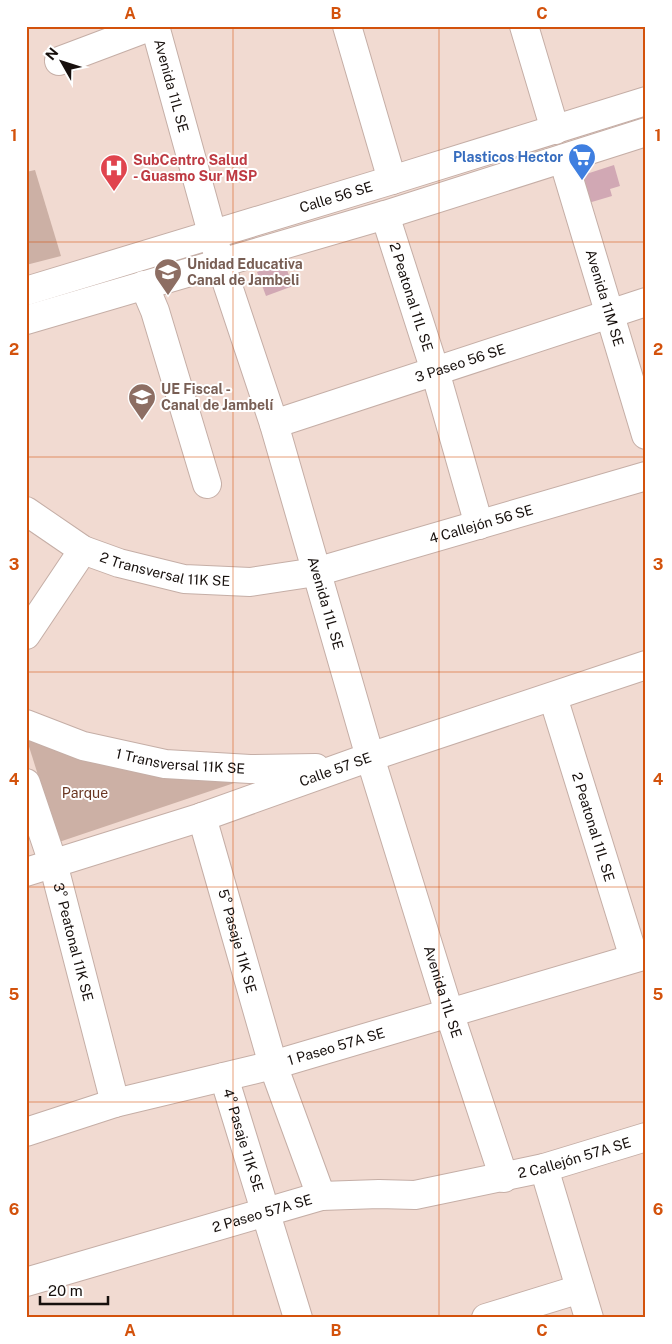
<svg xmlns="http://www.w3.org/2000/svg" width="672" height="1344" viewBox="0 0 672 1344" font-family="'Public Sans',sans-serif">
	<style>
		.green { fill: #ccb0a5 }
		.building { fill: #d1a8b4 }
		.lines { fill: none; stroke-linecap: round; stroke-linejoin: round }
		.minor-casing { stroke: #c5aea6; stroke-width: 30 }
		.major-casing { stroke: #c5aea6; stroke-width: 30 }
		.minor { stroke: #fff; stroke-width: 28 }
		.major { stroke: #fff; stroke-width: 28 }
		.grid { fill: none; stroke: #d3520c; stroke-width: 1; stroke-opacity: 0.55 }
		.labels { text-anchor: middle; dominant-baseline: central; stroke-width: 4; stroke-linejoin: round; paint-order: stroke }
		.street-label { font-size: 14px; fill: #17100d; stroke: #fff }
		.shop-label { font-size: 14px; font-weight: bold; fill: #366cbe; stroke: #fff; text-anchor: end }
		.health-label { font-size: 14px; font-weight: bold; fill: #be3a42; stroke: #fff; text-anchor: start }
		.education-label { font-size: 14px; font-weight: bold; fill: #785e54; stroke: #fff; text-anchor: start }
		.park-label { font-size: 14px; fill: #6a3722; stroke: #fff }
		.neatline { fill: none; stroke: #d3520c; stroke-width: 2 }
		.grid-label { font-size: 16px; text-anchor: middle; font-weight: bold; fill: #d3520c }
	</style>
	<rect width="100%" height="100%" fill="#f1dad1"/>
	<g class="green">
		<polygon points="35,170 61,256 26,265 26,172"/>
		<polygon points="26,737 249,778 59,842"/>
	</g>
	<g class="building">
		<polygon points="614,165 620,186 610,189 612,196 585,204 577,177"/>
		<polygon points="284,262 293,286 266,296 257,272"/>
	</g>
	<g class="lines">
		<g class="minor-casing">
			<g id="minor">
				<path id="s1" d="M155,26l65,236 54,162 96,333 79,255 55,166"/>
				<polyline points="347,26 392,180"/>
				<polyline points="524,26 555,130"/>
				<polyline points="59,61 152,26"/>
				<path id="s2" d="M563,159l83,276"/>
				<path id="s3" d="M385,215l50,156 44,154"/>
				<polyline points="144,285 155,311 207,484"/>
				<path id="s4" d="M274,424l372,-122"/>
				<path id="s5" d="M26,511l57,39 36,13 65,16 66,3 66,-10 330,-96"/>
				<polyline points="26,635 83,550"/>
				<path id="s6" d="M553,697l81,261"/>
				<path id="s7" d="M26,724l57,22 82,18 85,5 66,-1"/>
				<path id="s8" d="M26,783l27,80 62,240"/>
				<path id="s9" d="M202,817l71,248 48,131"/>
				<path id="s10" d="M26,872l176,-55 168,-60 276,-92"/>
				<path id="s11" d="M224,1077l74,241"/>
				<path id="s12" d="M26,1132l89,-29 158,-38 373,-110"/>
				<polyline points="544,1168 589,1318"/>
				<path id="s13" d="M26,1282l295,-86 58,-2 36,1 129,-27 102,-31"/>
				<polyline points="486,1318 580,1289"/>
			</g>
		</g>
		<g class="major-casing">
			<g id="major">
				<path id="s14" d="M26,291l366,-111 254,-79"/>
				<polyline points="26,320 385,215 646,132"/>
			</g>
		</g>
		<use href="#minor" class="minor"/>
		<use href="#major" class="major"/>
	</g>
	<path class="grid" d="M233,26v1292M439,26v1292M26,242h620M26,457h620M26,672h620M26,887h620M26,1102h620"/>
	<defs>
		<g id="supermarket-pin" transform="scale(1.4375)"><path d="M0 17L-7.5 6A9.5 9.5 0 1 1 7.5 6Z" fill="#3f7fe0" stroke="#fff"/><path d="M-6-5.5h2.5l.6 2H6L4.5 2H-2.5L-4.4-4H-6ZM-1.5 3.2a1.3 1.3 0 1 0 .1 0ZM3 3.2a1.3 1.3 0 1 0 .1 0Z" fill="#fff"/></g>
		<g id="hospital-pin" transform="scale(1.4375)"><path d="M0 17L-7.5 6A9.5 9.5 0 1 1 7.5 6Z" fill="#e0444e" stroke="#fff"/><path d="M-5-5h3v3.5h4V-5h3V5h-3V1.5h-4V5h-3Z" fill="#fff"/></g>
		<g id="school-pin" transform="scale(1.4375)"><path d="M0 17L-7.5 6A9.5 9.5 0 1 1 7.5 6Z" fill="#8d6e63" stroke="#fff"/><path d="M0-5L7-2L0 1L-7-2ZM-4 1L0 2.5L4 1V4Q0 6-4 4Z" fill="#fff"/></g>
	</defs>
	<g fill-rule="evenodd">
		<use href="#supermarket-pin" x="582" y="157"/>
		<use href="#hospital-pin" x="114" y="168"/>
		<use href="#school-pin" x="168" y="272"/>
		<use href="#school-pin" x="142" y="397"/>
	</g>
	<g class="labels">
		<g class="street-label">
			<text stroke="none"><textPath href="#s1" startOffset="62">Avenida 11L SE</textPath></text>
			<text stroke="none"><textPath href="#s14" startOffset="324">Calle 56 SE</textPath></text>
			<text stroke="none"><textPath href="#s2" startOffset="145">Avenida 11M SE</textPath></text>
			<text stroke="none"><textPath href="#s3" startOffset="86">2 Peatonal 11L SE</textPath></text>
			<text stroke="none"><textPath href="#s4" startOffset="196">3 Paseo 56 SE</textPath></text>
			<text stroke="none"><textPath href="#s5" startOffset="479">4 Callejón 56 SE</textPath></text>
			<text stroke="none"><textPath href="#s5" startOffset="154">2 Transversal 11K SE</textPath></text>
			<text stroke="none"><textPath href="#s1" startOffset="602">Avenida 11L SE</textPath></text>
			<text stroke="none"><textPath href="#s7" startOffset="160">1 Transversal 11K SE</textPath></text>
			<text stroke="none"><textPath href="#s10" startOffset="326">Calle 57 SE</textPath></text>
			<text stroke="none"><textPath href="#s6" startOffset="136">2 Peatonal 11L SE</textPath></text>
			<text stroke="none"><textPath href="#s9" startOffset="129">5° Pasaje 11K SE</textPath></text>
			<text stroke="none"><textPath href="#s8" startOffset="166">3° Peatonal 11K SE</textPath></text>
			<text stroke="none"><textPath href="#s1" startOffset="1008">Avenida 11L SE</textPath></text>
			<text stroke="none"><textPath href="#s12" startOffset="322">1 Paseo 57A SE</textPath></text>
			<text stroke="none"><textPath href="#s11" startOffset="66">4° Pasaje 11K SE</textPath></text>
			<text stroke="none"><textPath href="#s13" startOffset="565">2 Callejón 57A SE</textPath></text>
			<text stroke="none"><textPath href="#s13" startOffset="246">2 Paseo 57A SE</textPath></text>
		</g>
		<g class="shop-label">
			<text x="563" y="157">Plasticos Hector</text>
		</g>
		<g class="health-label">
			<text x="133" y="160">SubCentro Salud<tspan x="133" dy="16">- Guasmo Sur MSP</tspan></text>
		</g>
		<g class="education-label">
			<text x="187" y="264">Unidad Educativa<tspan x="187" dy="16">Canal de Jambeli</tspan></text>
			<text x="161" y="389">UE Fiscal -<tspan x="161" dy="16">Canal de Jambelí</tspan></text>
		</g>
		<g class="park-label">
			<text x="85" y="793">Parque</text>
		</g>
	</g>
	<rect width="672" height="1344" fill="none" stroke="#ffffff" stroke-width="55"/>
	<g transform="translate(62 62) rotate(309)" stroke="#ffffff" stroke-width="4" paint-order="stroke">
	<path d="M0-4L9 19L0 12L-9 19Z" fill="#17100d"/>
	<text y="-8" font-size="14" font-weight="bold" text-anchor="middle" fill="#17100d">N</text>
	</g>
	<path d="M40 1296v8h68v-8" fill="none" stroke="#17100d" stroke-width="2.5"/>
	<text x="48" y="1296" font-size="15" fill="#17100d" stroke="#ffffff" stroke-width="4" paint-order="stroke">20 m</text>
	<rect x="28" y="28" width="616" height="1288" class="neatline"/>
	<g class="grid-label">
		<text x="130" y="19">A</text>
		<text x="336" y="19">B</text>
		<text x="542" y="19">C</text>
		<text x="14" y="141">1</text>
		<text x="658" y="141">1</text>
		<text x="14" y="355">2</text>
		<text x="658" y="355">2</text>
		<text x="14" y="570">3</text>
		<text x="658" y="570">3</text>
		<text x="14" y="785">4</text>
		<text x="658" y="785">4</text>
		<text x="14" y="1000">5</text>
		<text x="658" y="1000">5</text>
		<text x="14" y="1215">6</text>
		<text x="658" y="1215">6</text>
		<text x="130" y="1336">A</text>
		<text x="336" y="1336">B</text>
		<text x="542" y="1336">C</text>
	</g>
</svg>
